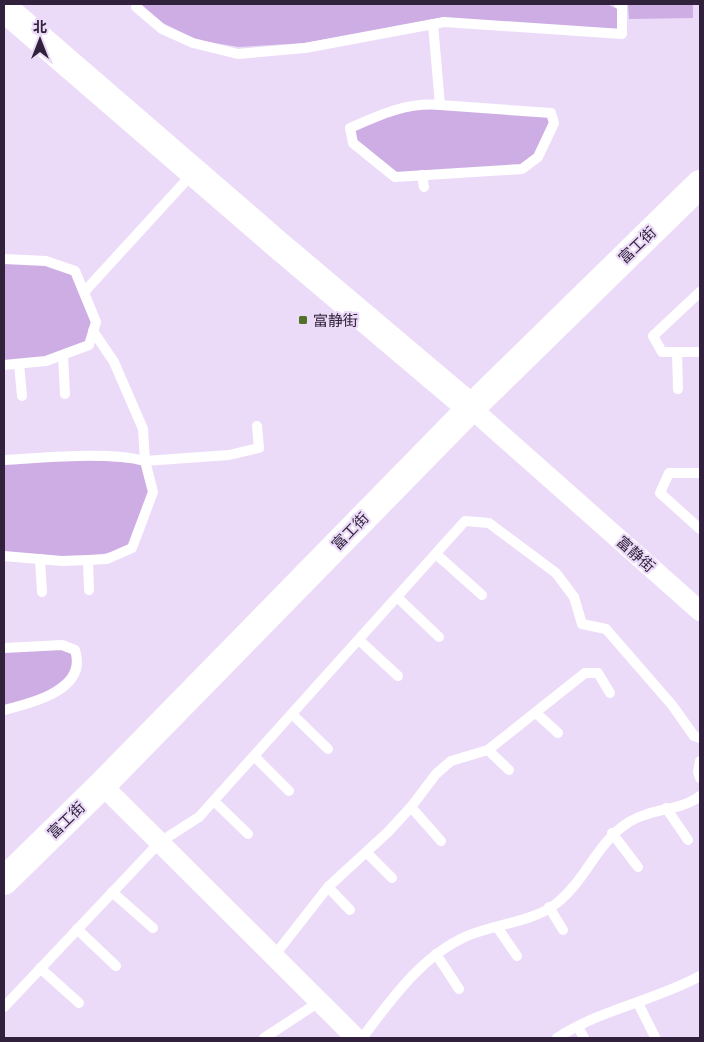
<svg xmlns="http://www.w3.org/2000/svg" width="704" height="1042" viewBox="0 0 704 1042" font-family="Montserrat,'Noto Sans SC',sans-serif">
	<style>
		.green { fill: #cdade4 }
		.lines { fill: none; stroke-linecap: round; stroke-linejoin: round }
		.lane { stroke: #fff; stroke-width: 10 }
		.street { stroke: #fff; stroke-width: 20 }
		.secondary { stroke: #fff; stroke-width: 28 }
		.poi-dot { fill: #4f7129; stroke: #ebdbf8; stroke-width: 2 }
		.labels { text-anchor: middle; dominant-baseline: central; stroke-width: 4.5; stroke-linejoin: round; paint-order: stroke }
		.street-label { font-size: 15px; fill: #31213c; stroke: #ebdbf8 }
		.poi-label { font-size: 15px; fill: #31213c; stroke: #ebdbf8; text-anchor: start }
	</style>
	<rect width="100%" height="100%" fill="#ebdbf8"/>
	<g class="green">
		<polygon points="141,4 607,4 619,10 617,29 442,19 305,43 239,47 197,40 163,23"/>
		<polygon points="628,4 693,4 693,18 629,19"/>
		<polygon points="425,106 549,115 552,123 538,155 521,166 396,175 356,141 354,130 389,112"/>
		<polygon points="4,261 46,263 73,273 93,320 86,344 44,359 4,363"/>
		<path d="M66,459l77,4 8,30 -21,53c-43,17 -82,11 -126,6v-90z"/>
		<path d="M60,647l13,4 1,19c-25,24 -38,27 -70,37v-56z"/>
	</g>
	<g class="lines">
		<g class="lane">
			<polyline points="137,4 136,7 162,29 193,43 238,54 305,48 444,22 622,34 622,5 619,4"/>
			<path d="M433,24l7,81c-33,-3 -61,10 -90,23l3,15 42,34 127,-8 16,-12 16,-34 -3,-10 -111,-8"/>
			<polyline points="422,175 424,187"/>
			<polyline points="4,259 46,261 75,271 96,322 89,345 46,361 4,365"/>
			<polyline points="85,291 193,173"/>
			<polyline points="700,292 653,336 662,352 700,352"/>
			<polyline points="93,331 114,362 143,429 145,461 229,455 259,448 257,426"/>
			<polyline points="677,352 678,389"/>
			<polyline points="63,355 65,394"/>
			<polyline points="19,364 22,396"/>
			<path d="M4,460c40,-2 103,-9 141,1l8,31 -21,56 -25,11 -19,1 -26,1 -58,-5"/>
			<polyline points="700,473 669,473 660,493 700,529"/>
			<polyline points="436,554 482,595"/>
			<polyline points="40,559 42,592"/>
			<polyline points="88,560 89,590"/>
			<polyline points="397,597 439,637"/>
			<polyline points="359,640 398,676"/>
			<path d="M4,648l58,-3 13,5c13,40 -43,53 -71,60"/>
			<polyline points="536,713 558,733"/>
			<polyline points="292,714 328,749"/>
			<polyline points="488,750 509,770"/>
			<polyline points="254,756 289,791"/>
			<polyline points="700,761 698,772 700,778"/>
			<polyline points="214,801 248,834"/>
			<polyline points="411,807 441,841"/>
			<polyline points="666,808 688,840"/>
			<polyline points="612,833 638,867"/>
			<polyline points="367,853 392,878"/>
			<polyline points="328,887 350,910"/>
			<polyline points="112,892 153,928"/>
			<polyline points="549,907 563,930"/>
			<polyline points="497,927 517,956"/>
			<polyline points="77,929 116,966"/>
			<polyline points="436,954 459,989"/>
			<polyline points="274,956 328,887 388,832 411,807 436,774 451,761 488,750 585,673 598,673 610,693"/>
			<polyline points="40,968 79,1003"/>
			<polyline points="638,1003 655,1037"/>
			<polyline points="4,1007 160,842 199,817 465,521 489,523 556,573 574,597 582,624 606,629 672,705 694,736 700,738"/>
			<polyline points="578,1027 584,1038"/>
			<polyline points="264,1038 319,1002"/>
			<path d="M362,1038c29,-38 59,-82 105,-102 27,-12 67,-14 90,-33 29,-23 40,-61 72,-81 22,-14 52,-11 71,-26"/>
			<path d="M557,1038c44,-29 97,-37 143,-62"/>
		</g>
		<g class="street">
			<polyline points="471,408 700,611"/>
			<polyline points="102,785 356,1038"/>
		</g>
		<g class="secondary">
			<polyline points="4,8 277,244 471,408"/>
			<polyline points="4,881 102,785 471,408 700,184"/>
		</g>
	</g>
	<rect class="poi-dot" x="298" y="315" width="10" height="10" rx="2.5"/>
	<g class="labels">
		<g class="street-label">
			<text transform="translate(637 245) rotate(-44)">富工街</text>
			<text transform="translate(350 531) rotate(-46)">富工街</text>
			<text transform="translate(636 554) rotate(42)">富静街</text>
			<text transform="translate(66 820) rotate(-44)">富工街</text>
		</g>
		<g class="poi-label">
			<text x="313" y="320">富静街</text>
		</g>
	</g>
	<rect width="704" height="1042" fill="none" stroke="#31213c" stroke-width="10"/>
	<g transform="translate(40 40)" stroke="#ebdbf8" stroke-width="4" paint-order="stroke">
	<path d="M0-4L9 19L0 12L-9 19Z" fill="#31213c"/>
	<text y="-8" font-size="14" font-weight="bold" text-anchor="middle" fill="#31213c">北</text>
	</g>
</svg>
